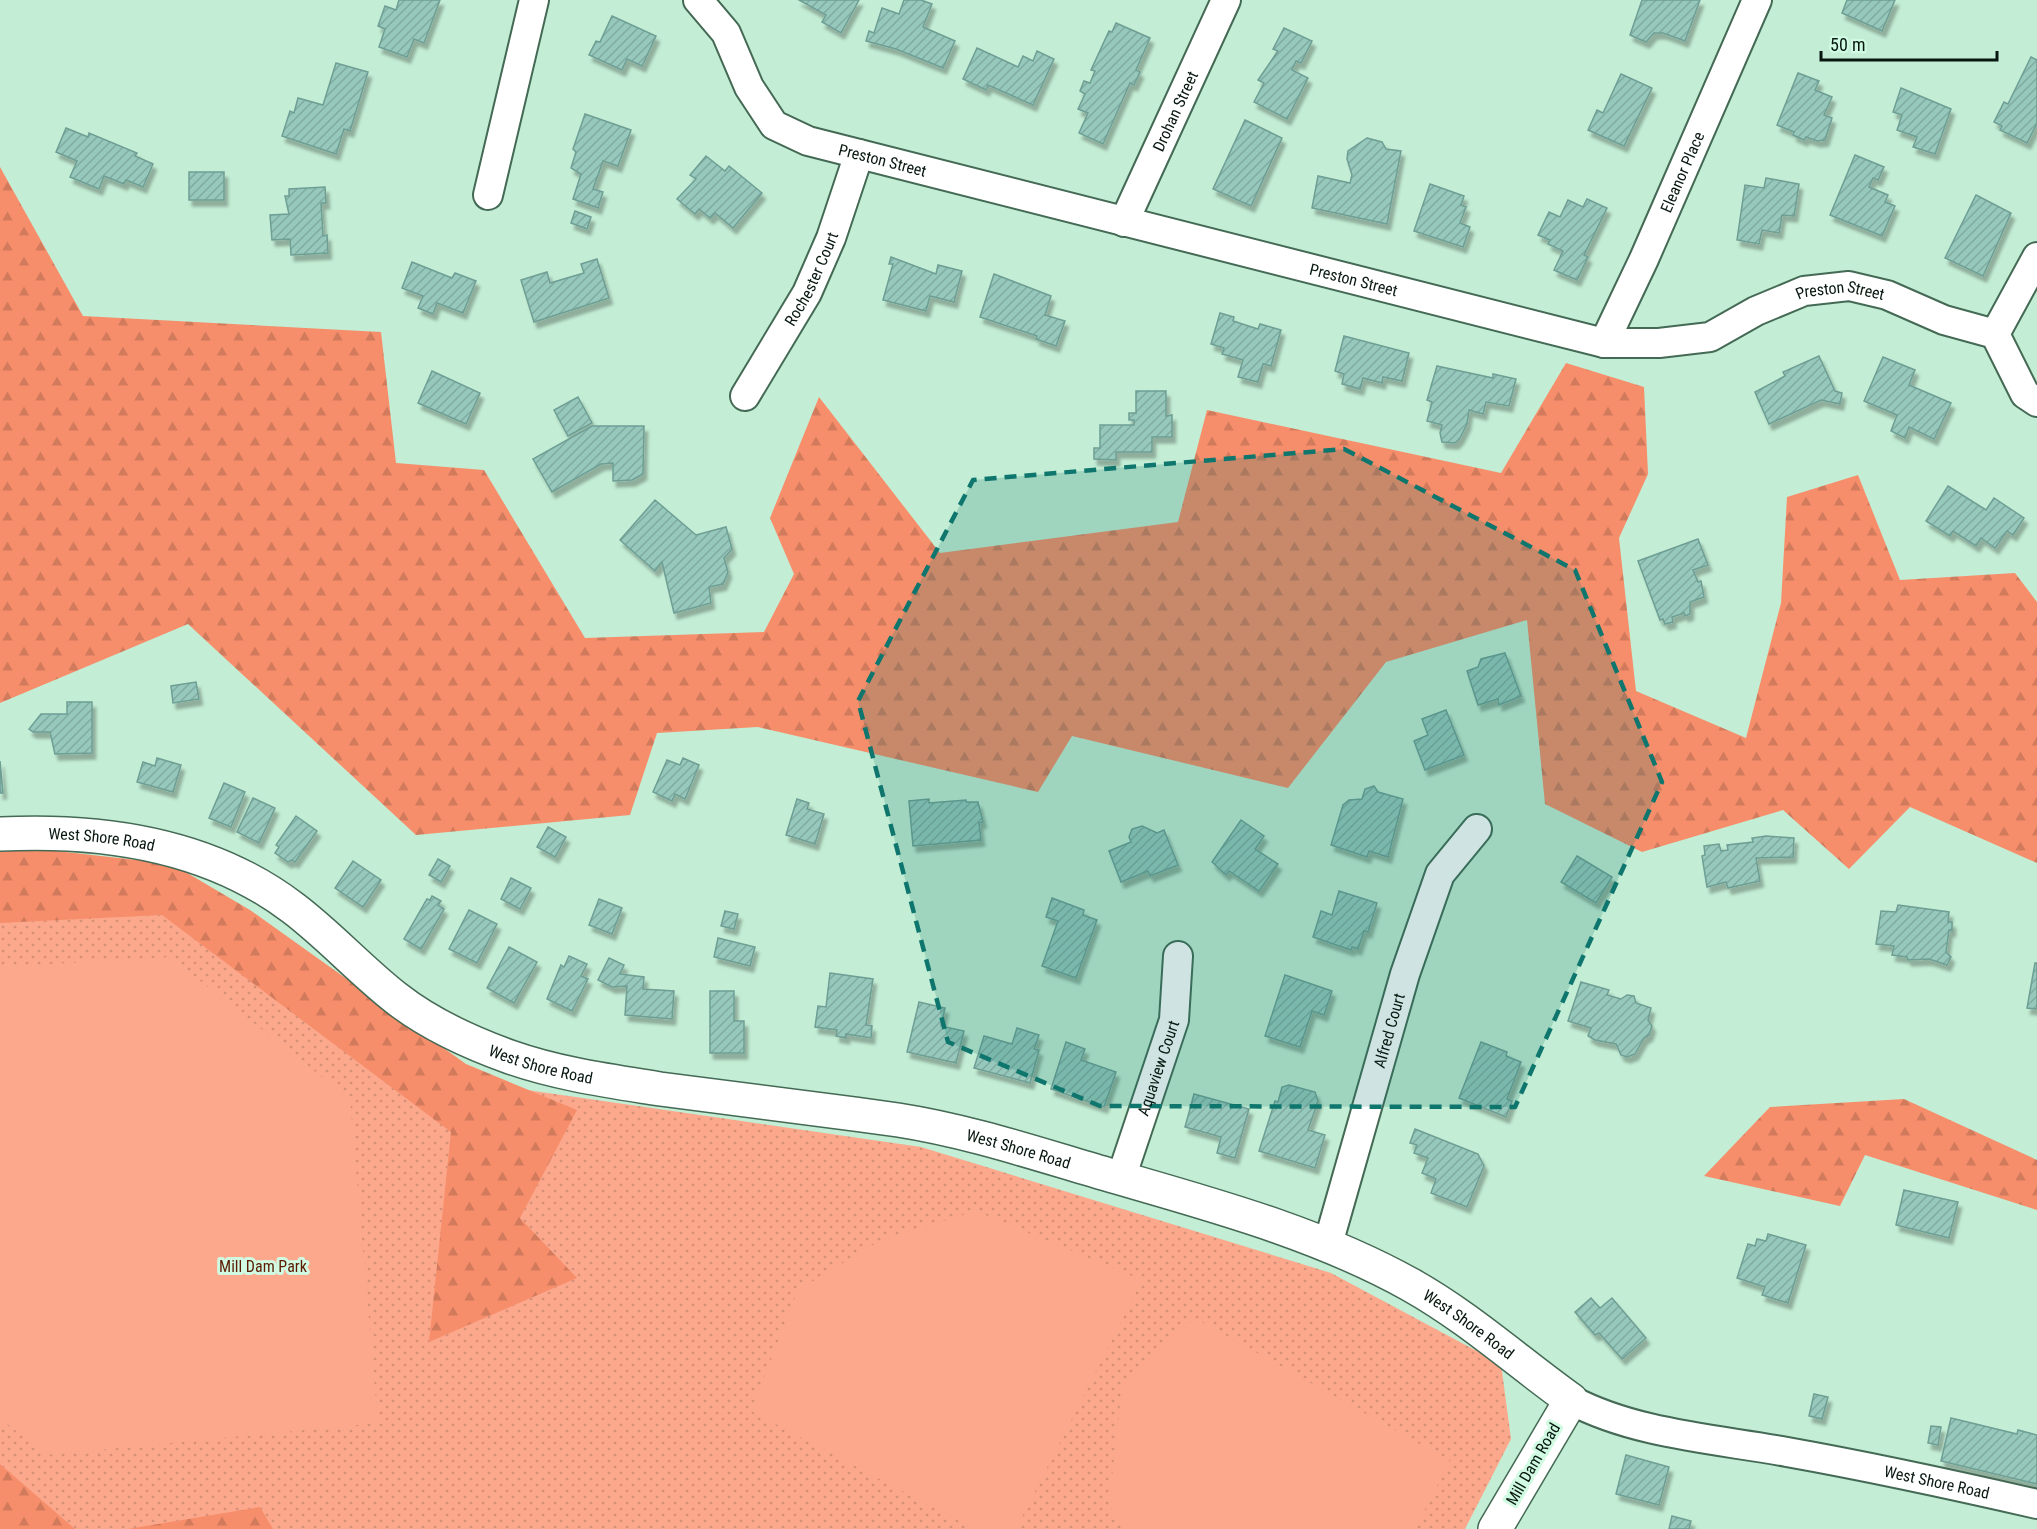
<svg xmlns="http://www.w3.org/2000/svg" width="2037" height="1529" viewBox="0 0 2037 1529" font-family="'Roboto Condensed',sans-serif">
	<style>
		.grass { fill: url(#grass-dots) }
		.forest { fill: url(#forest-firs) }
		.pitch { fill: #fca88c }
		.building { fill: url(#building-hatch); stroke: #6e9e94; stroke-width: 1.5; filter: url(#shadow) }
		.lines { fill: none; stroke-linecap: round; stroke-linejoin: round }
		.street-casing { stroke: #446954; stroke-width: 32 }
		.secondary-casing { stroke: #446954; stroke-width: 36 }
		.street { stroke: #fff; stroke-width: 28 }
		.secondary { stroke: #fff; stroke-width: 33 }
		.marked { fill: #0f766e; fill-opacity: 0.2; stroke: #0f766e; stroke-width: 4.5; stroke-dasharray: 12 8; stroke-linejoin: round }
		.labels { text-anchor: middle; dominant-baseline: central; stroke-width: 6; stroke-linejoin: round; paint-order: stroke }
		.street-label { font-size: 16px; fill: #081810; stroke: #d0fae1 }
		.park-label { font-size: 16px; fill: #5b1a02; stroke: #d0fae1 }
	</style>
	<defs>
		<pattern id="grass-dots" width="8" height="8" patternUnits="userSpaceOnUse" patternTransform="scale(1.5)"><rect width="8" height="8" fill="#fca88c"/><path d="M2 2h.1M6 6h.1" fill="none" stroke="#d69078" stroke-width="1.8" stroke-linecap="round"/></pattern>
		<pattern id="forest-firs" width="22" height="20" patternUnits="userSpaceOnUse" patternTransform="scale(1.5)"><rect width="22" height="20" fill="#f78e6b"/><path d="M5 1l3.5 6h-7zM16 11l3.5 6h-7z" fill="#d27a5c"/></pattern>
		<pattern id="building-hatch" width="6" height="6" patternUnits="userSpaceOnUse" patternTransform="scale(1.5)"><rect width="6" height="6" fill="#96c8bc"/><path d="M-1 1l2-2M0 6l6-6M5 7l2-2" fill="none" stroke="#80aba1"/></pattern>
		<filter id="shadow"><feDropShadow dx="3.5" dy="6" stdDeviation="1.5" flood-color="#0004"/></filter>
	</defs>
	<rect width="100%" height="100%" fill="#c3edd4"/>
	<polygon class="grass" points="148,865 458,1080 921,1147 1331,1273 1501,1364 1511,1439 1465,1529 50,1529 0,1487 0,884"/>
	<g class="forest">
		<polygon points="0,167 83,316 381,332 396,463 484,470 585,638 764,632 794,574 770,518 819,397 940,553 1178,522 1207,410 1501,473 1566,363 1644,387 1648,474 1619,538 1636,691 1746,738 1781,603 1787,497 1858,475 1900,580 2015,573 2037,602 2037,863 1910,807 1849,869 1783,810 1642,852 1545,804 1527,620 1386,662 1288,788 1072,736 1038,792 758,727 657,733 630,815 416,835 188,624 0,703"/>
		<polygon points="30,848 172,864 250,910 466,1064 577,1110 520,1218 577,1278 429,1342 451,1132 162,915 0,923 0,852"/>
		<polygon points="1904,1099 2037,1160 2037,1210 1865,1155 1840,1206 1704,1176 1770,1107"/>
		<polygon points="0,1464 75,1529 0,1529"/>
		<polygon points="260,1507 273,1529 128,1529"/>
	</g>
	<g class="pitch">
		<polygon points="170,957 350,1099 378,1423 46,1455 0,1418 0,967"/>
		<polygon points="976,1211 1142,1280 1016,1529 974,1529 751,1411 798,1290 881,1240"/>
		<polygon points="1195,1318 1450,1461 1415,1529 1122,1529 1109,1503 1122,1387"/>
	</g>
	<g class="building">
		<polygon points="399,0 440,0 424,43 414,39 407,57 379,47 385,29 378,26 385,6 396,10"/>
		<polygon points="799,0 859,0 841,33 822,22 826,15"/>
		<polygon points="904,0 921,0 932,4 923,27 955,41 943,68 896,49 866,41 869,31 874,33 882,8 899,14"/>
		<polygon points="1642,0 1700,0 1685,41 1663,33 1654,33 1646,42 1630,35"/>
		<polygon points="1847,0 1895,0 1882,31 1842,13"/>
		<polygon points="612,16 656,36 642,66 627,59 622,70 589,55 596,41 600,42"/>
		<polygon points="1116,23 1150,38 1136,70 1140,72 1134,85 1130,83 1103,144 1079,133 1088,113 1078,109 1085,94 1080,91 1084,81 1090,83 1095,71 1091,70 1109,31 1112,32"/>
		<polygon points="1284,28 1312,41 1301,63 1296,61 1292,70 1308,78 1287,119 1254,102 1264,83 1258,80 1278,51 1273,49"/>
		<polygon points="977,48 1018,67 1023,56 1033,61 1037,51 1054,59 1033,105 988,85 986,90 963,79"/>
		<polygon points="2031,57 2037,60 2037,123 2027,143 2000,130 2002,126 1994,122 2004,102 2008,104"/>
		<polygon points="336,63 368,72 350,131 344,129 336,154 282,136 290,111 294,113 298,98 323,105"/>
		<polygon points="1798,73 1819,81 1815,90 1832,97 1824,115 1832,118 1825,140 1817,141 1806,137 1804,140 1793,135 1794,132 1777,125"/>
		<polygon points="1621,74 1652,88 1624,146 1588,130 1597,110 1603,113"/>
		<polygon points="1901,88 1951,109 1935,154 1913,147 1917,137 1897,130 1902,115 1893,112"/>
		<polygon points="585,114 631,130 618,166 603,161 593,189 603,192 598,208 573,199 581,174 571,168 576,152 573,149"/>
		<polygon points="1245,120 1282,138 1251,206 1213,189"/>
		<polygon points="66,128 88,137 89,133 137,153 135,156 153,164 143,187 126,180 124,184 104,176 99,189 70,177 77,161 56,152"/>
		<polygon points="1367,138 1382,142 1386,149 1401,151 1387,224 1312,208 1318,176 1350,183 1352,175 1347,159 1348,151"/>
		<polygon points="1855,155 1884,167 1878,180 1873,178 1869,187 1888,195 1885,202 1895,206 1882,236 1830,215"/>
		<polygon points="706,156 725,171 729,166 762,193 733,228 715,213 710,218 699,209 695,214 677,199 696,179 690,175"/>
		<rect x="189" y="172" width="35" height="28"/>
		<polygon points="1766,178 1799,184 1794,216 1782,215 1779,233 1762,230 1759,244 1737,240 1745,185 1764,188"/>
		<polygon points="1430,184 1464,196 1461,205 1466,207 1460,223 1470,227 1463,247 1414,231"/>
		<polygon points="325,187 326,203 321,203 323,236 327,235 328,253 291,255 290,239 272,240 270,215 289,214 285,196 289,196 289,189"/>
		<polygon points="1976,195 2011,213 1983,276 1945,258"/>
		<polygon points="1587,199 1607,208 1584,255 1588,257 1577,280 1554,270 1563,251 1548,244 1550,240 1538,235 1549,212 1560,217 1568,200 1583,207"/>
		<polygon points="575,211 591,217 587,229 571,223"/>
		<polygon points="891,257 936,274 938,265 962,271 954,302 930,296 926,311 883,300 893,264 889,264"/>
		<polygon points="597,259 609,298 534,322 521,280 547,272 550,283 584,273 581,264"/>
		<polygon points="412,262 452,278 455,273 476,281 463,313 437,303 433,314 418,308 423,296 402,288"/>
		<polygon points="994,274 1051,296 1045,315 1065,321 1056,346 1036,339 1037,336 980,317"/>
		<polygon points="1220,313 1234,317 1233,321 1258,329 1260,324 1281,330 1271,366 1263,364 1258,382 1238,377 1243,360 1222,354 1224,348 1211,344"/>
		<polygon points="1344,336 1409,353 1402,381 1383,377 1382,383 1363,378 1360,389 1342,384 1344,374 1335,371"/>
		<polygon points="1819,356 1835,391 1842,393 1840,404 1821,400 1769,424 1755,392 1785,376 1783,372"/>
		<polygon points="1883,357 1915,370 1909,385 1951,403 1934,439 1909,427 1905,438 1891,431 1897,415 1864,401"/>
		<polygon points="1437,366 1493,378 1493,374 1516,379 1509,406 1486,402 1483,414 1469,410 1467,424 1460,438 1455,443 1442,442 1440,433 1442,425 1427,421 1432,402 1427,400"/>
		<polygon points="432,371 480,393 466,424 418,403"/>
		<polygon points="1136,391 1166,391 1166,416 1172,415 1172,437 1152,437 1152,452 1116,452 1116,460 1094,459 1094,448 1100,448 1100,425 1134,425 1134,420 1129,420 1129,413 1136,413"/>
		<polygon points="578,397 592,423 568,436 554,410"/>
		<polygon points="592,426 644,426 643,474 632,480 613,481 613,463 601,464 552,492 533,459"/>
		<polygon points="1948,486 1986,510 1994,498 2024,518 2013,535 2007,531 1995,548 1981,538 1976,546 1953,531 1950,536 1926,521"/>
		<polygon points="655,500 696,535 726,527 732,549 724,558 728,572 723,584 709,587 711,603 674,613 662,562 655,571 620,540"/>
		<polygon points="1698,539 1708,565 1693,570 1698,582 1701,581 1704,597 1690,602 1690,614 1685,616 1684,613 1672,617 1673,622 1665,624 1663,619 1660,620 1638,561"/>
		<polygon points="1505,653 1521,696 1499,705 1498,699 1478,705 1467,671 1478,667 1481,659"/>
		<polygon points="196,682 199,699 173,703 171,686"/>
		<polygon points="67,702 92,702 92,753 55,754 50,732 33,732 29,729 41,714 67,714"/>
		<polygon points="1446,710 1464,755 1425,770 1414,741 1428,735 1422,719"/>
		<polygon points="157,758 181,765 173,792 137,782 143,762 155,766"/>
		<polygon points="683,758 699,765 685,799 675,794 672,801 653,792 667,760 680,765"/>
		<polygon points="0,761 3,793 0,793"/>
		<polygon points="224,783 245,792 231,827 209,818"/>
		<polygon points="1374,786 1378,792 1403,799 1388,857 1369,851 1367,857 1331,845 1343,805 1349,800 1362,799 1365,789"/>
		<polygon points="253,798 275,808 259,843 237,832"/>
		<polygon points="797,799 809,803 807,809 824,814 815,844 786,835"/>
		<polygon points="929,799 929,803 966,800 966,802 978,802 983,822 979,823 981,840 913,846 909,801"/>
		<polygon points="296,816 317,831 295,862 292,860 288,862 275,853 279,847 276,845"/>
		<polygon points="1241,820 1264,836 1255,849 1278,864 1259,891 1229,871 1226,875 1212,862"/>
		<polygon points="1142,826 1157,833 1164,830 1178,865 1150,876 1148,871 1121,882 1109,851 1131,842 1129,837 1132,829"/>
		<polygon points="548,827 566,837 555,857 537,847"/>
		<polygon points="1766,836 1794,838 1793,857 1756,858 1760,881 1728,888 1726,882 1707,887 1702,856 1705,855 1704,846 1719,844 1721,851 1728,850 1727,845 1753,842 1752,838"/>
		<polygon points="1577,856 1612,877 1596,903 1561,882"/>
		<polygon points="438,859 450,866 441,882 429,875"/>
		<polygon points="353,861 381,880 363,907 335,888"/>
		<polygon points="511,878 531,888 520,909 501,899"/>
		<polygon points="1339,891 1377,903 1368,932 1364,931 1358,949 1352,947 1351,950 1313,937 1321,911 1332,915"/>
		<polygon points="432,896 441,901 438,905 444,909 421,949 404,939 427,899 430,900"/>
		<polygon points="1052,898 1084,910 1083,915 1097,920 1076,978 1042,966 1058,921 1046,917"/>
		<polygon points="599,899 622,908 612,934 589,925"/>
		<polygon points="1898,905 1949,912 1948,922 1952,922 1952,931 1949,930 1946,952 1951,957 1947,965 1929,959 1908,960 1907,957 1892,955 1894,946 1876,944 1881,911 1896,912"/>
		<polygon points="469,910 497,924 477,963 449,949"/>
		<polygon points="725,911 738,914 734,929 721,926"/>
		<polygon points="718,938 755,947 750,966 714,957"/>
		<polygon points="509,947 537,962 514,1003 487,988"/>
		<polygon points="569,956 587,964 581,976 588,979 572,1011 547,999 561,965 564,967"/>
		<polygon points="609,958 624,965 620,974 644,977 643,989 674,991 672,1019 625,1015 627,986 612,987 598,980"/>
		<polygon points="2035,963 2037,963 2037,1009 2027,1008"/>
		<polygon points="830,973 873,979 866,1025 872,1026 871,1038 846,1034 846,1038 836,1036 837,1030 815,1027 818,1006 826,1007"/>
		<polygon points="1285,975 1332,991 1324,1015 1312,1011 1300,1047 1265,1036"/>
		<polygon points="1581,982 1609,990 1607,995 1621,999 1627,995 1634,996 1636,1003 1651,1008 1648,1020 1652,1026 1649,1035 1644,1038 1635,1054 1627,1057 1621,1055 1616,1044 1595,1040 1588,1036 1591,1028 1568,1021"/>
		<polygon points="710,991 734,991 734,1021 744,1021 744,1053 710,1053"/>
		<polygon points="919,1002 945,1008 941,1026 964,1031 956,1063 907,1052"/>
		<polygon points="1017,1028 1039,1035 1034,1049 1039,1050 1030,1083 974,1068 984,1036 1012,1044"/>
		<polygon points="1066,1042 1085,1049 1081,1060 1116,1072 1104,1107 1051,1089"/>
		<polygon points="1481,1042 1507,1052 1506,1056 1521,1062 1507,1099 1512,1101 1506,1117 1459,1098"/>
		<polygon points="1289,1085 1315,1092 1318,1101 1308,1130 1325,1135 1315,1168 1259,1151 1275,1101 1278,1102 1282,1087"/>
		<polygon points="1194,1094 1249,1109 1235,1158 1217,1153 1221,1137 1185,1127"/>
		<polygon points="1415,1129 1478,1154 1484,1166 1467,1207 1431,1193 1436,1179 1422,1173 1428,1158 1414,1153 1417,1145 1410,1143"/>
		<polygon points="1904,1190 1958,1202 1949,1238 1896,1225"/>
		<polygon points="1768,1234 1806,1245 1788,1303 1762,1295 1765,1287 1737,1278 1748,1244 1755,1246 1757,1239 1766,1241"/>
		<polygon points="1591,1298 1600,1308 1612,1298 1646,1338 1622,1359 1599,1333 1595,1335 1575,1312"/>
		<polygon points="1814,1394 1828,1397 1822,1419 1809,1416"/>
		<polygon points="1951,1418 2017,1434 2018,1430 2037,1435 2037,1484 1941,1461"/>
		<polygon points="1931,1426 1941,1427 1938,1445 1928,1443"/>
		<polygon points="1626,1455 1669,1467 1659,1505 1616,1494"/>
		<polygon points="1672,1516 1691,1521 1689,1529 1669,1529"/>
	</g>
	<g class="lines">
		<g class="street-casing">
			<g id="street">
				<path id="s1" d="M698,0l28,33 23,54 25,38 34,16 796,202h55l51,-6 46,-26 48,-20 45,-5 38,9 57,25 51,14 30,60 12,8"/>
				<polyline points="488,195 534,0"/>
				<path id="s2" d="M1124,222l102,-222"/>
				<polyline points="1995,334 2037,257"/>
				<path id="s3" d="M1604,343l40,-84 113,-259"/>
				<path id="s4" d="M745,396l62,-103 24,-55 28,-84"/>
				<path id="s5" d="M1121,1178l53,-158 4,-64"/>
				<path id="s6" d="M1328,1244l77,-270 35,-100 37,-45"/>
				<path id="s7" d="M1571,1400c64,34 145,39 216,52 84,15 167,33 250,52"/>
			</g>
		</g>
		<g class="secondary-casing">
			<g id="secondary">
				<path id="s8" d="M0,834c103,-5 209,10 293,74 36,27 67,62 103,90 33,26 75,45 114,59 48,17 100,24 150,32 80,11 159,20 238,31 71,11 139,34 208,54 103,30 210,58 305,111 57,32 107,77 160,115l-76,129"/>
			</g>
		</g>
		<use href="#street" class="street"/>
		<use href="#secondary" class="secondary"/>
	</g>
	<path class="marked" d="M1344,449l231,121 87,212 -147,325 -415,-1 -152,-64 -90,-341 115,-221z"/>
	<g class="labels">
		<g class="street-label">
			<text stroke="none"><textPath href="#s2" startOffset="122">Drohan Street</textPath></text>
			<text stroke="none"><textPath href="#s1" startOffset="262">Preston Street</textPath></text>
			<text stroke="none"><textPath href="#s3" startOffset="188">Eleanor Place</textPath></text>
			<text stroke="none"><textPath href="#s4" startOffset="135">Rochester Court</textPath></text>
			<text stroke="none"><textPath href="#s1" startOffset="748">Preston Street</textPath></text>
			<text stroke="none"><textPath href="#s1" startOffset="1254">Preston Street</textPath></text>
			<text stroke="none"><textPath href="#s8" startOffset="102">West Shore Road</textPath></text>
			<text stroke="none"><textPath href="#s6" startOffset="222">Alfred Court</textPath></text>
			<text stroke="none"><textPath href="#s8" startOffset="606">West Shore Road</textPath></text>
			<text stroke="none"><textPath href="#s5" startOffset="116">Aquaview Court</textPath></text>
			<text stroke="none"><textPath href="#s8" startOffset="1092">West Shore Road</textPath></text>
			<text stroke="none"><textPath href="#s8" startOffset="1578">West Shore Road</textPath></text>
			<text transform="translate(1533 1464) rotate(-60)">Mill Dam Road</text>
			<text stroke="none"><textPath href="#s7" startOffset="376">West Shore Road</textPath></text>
		</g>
		<g class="park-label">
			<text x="263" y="1266">Mill Dam Park</text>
		</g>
	</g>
	<path d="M1821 51v9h176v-9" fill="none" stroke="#081810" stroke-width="3"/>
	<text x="1830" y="51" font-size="18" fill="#081810" stroke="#d0fae1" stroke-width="4.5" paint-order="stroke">50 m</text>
</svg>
